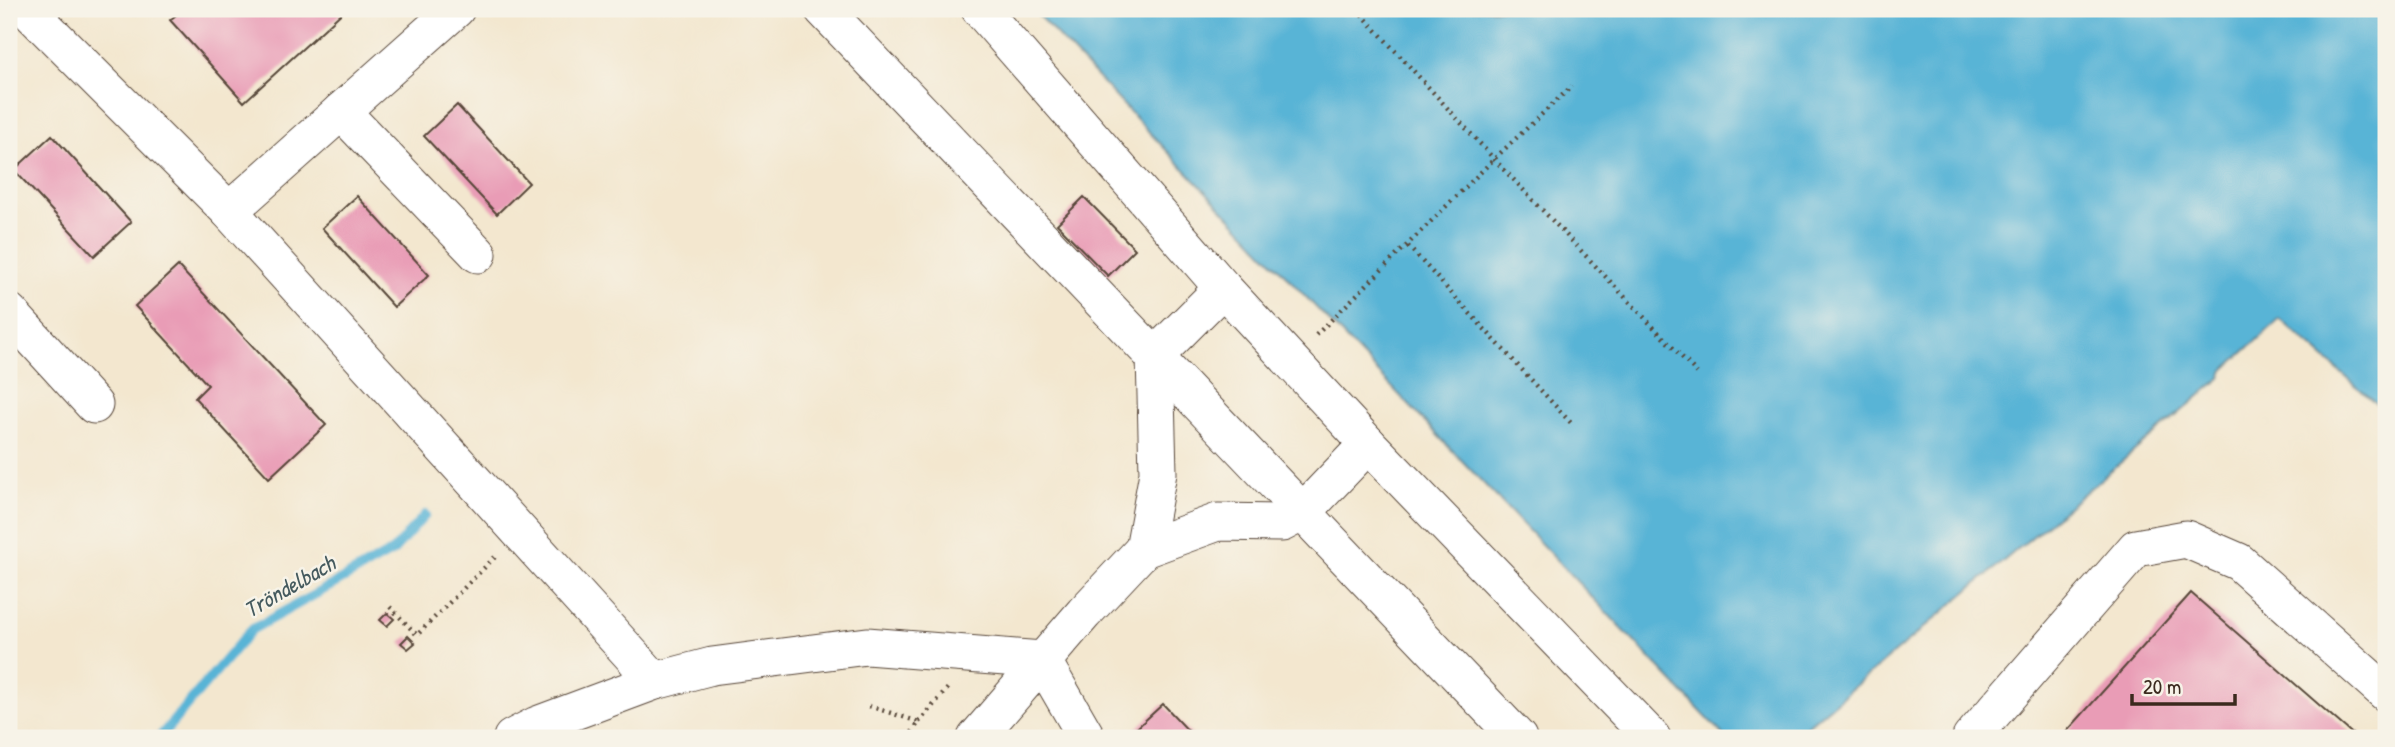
<svg xmlns="http://www.w3.org/2000/svg" width="2395" height="747" viewBox="0 0 2395 747" font-family="'Patrick Hand',sans-serif">
	<style>
		.water { fill: #58b4d6; stroke: #4a6f7a; stroke-width: 2 }
		.lines { fill: none; stroke-linecap: round; stroke-linejoin: round }
		.stream { stroke: #58b4d6; stroke-width: 10 }
		.building { fill: #e99cb6 }
		.minor-casing { stroke: #574639; stroke-width: 39 }
		.path { stroke: #574639; stroke-width: 4.5; stroke-dasharray: 2 5; stroke-linecap: butt }
		.minor { stroke: #fff; stroke-width: 37 }
		.labels { text-anchor: middle; dominant-baseline: central; stroke-width: 5; stroke-linejoin: round; paint-order: stroke }
		.water-label { font-size: 23px; font-style: italic; fill: #455a5e; stroke: #f7f3e8 }
	</style>
	<rect width="100%" height="100%" fill="#f7f3e8"/>
	<filter id="ink" filterUnits="userSpaceOnUse"><feTurbulence type="fractalNoise" baseFrequency=".0143" numOctaves="2"/><feDisplacementMap in="SourceGraphic" scale="14" xChannelSelector="R" yChannelSelector="G"/><feConvolveMatrix kernelMatrix="1 2 1 2 8 2 1 2 1" color-interpolation-filters="sRGB"/></filter>
	<filter id="wash" filterUnits="userSpaceOnUse"><feTurbulence type="fractalNoise" baseFrequency=".00686" numOctaves="4" result="noise"/><feDisplacementMap in="SourceGraphic" scale="28" xChannelSelector="R" yChannelSelector="G"/><feGaussianBlur stdDeviation="1.57" result="paint"/><feColorMatrix in="noise" values="0 0 0 0 0 0 0 0 0 0 0 0 0 0 0 0 0 1.4 0 .05"/><feComposite in="paint" operator="in"/></filter>
	<g filter="url(#wash)">
		<rect width="100%" height="100%" fill="#f3e7cf"/>
		<polygon class="water" points="1032,9 2386,9 2386,412 2280,319 2224,370 2221,378 1793,738 1726,738"/>
		<g class="lines">
			<polyline class="stream" points="159,738 251,630 393,551 425,515"/>
		</g>
		<g id="blocks">
			<g class="building">
				<polygon points="183,9 346,9 244,102 170,20"/>
				<polygon points="457,105 529,183 497,214 424,136"/>
				<polygon points="52,135 131,222 94,256 14,170"/>
				<polygon points="357,196 429,275 394,307 322,228"/>
				<polygon points="1084,197 1135,249 1108,276 1057,224"/>
				<polygon points="178,266 326,425 269,478 195,398 208,385 135,306"/>
				<polygon points="2191,593 2357,738 2061,738"/>
				<polygon points="387,613 394,619 387,626 380,620"/>
				<polygon points="408,636 415,643 408,649 401,643"/>
				<polygon points="1163,704 1195,738 1126,738"/>
			</g>
		</g>
	</g>
	<g filter="url(#ink)">
		<use href="#blocks" fill-opacity="0" stroke="#574639" stroke-width="2"/>
		<g class="lines">
			<g class="minor-casing">
				<g id="minor">
					<polyline points="27,9 229,211 655,681"/>
					<polyline points="823,9 1518,738"/>
					<polyline points="980,9 1223,288 1368,444 1652,738"/>
					<polyline points="341,111 478,254"/>
					<polyline points="229,211 456,9"/>
					<polyline points="9,312 94,405"/>
					<polyline points="1144,549 1158,473 1155,356 1223,288"/>
					<polyline points="512,738 537,725 655,681 712,666 867,646 1042,660 1087,738"/>
					<polyline points="976,738 1084,613 1144,549 1218,522 1282,523 1303,512 1368,444"/>
					<polyline points="1971,738 2136,548 2186,539 2239,562 2386,693"/>
				</g>
			</g>
			<g class="path">
				<polyline points="1357,9 1494,159 1697,373"/>
				<polyline points="1408,246 1571,423"/>
				<polyline points="1316,335 1494,159 1572,86"/>
				<polyline points="390,607 417,635 495,557"/>
				<polyline points="869,706 919,722 908,738"/>
				<polyline points="919,722 948,688"/>
			</g>
			<use href="#minor" class="minor"/>
		</g>
	</g>
	<g class="labels">
		<g class="water-label">
			<text transform="translate(289 586) rotate(-30)">Tröndelbach</text>
		</g>
	</g>
	<rect width="2395" height="747" fill="none" stroke="#f7f3e8" stroke-width="35"/>
	<path d="M2132 694v10h103v-10" fill="none" stroke="#3b2a1e" stroke-width="3.5"/>
	<text x="2143" y="694" font-size="21" fill="#3b2a1e" stroke="#f7f3e8" stroke-width="5" paint-order="stroke">20 m</text>
</svg>
